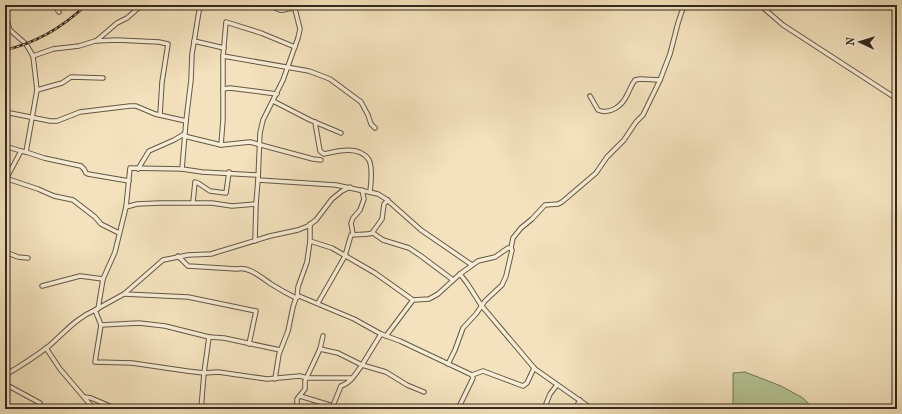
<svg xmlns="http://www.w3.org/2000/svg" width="902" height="414" viewBox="0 0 902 414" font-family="'IM FELL French Canon',serif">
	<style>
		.green { fill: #b5c495; stroke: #74765a }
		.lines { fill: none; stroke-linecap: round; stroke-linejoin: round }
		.minor-casing { stroke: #645747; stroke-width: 5.5 }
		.minor { stroke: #f7ecd4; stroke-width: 3.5 }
		.rail-casing { stroke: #342920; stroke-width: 2.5 }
		.rail { stroke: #f7ecd4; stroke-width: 1; stroke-dasharray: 3; stroke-linecap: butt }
	</style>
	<rect width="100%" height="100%" fill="#f3e2bd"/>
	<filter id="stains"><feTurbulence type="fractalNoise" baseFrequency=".005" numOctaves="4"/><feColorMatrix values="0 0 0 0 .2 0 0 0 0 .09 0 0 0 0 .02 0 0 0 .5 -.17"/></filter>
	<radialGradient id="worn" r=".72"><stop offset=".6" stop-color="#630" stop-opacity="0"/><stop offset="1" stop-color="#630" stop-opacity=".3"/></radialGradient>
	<polygon class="green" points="745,372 781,386 803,398 814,409 733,409 733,373"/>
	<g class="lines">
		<g class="minor-casing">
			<g id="minor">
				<polyline points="54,5 59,12"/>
				<polyline points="760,5 783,25 897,99"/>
				<polyline points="5,14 10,30 26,44 33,56"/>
				<polyline points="96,41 117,23 127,18 142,5"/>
				<polyline points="194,41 224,48"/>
				<polyline points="295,47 261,33 226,22 223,56 309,71 330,79 361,102 368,115 371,124 375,128"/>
				<polyline points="223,89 230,88 277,94"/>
				<polyline points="37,90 33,56 53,49 79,46 95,41 117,40 159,42 168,44 162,82 160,115"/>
				<path d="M590,96l8,14c12,5 24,-4 29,-15 3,-5 4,-10 8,-15l5,-1 20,1 10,-26 8,-31 6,-18"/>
				<polyline points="273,101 310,120 341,133"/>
				<polyline points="5,112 50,121 57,121 80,112 130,106 136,106 155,114 186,121"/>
				<path d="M315,122l5,29 4,3c13,-3 36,-9 45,6 4,8 2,23 1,32"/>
				<polyline points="184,136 221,145 250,142 313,159 321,160"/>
				<polyline points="221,145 223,120 223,56"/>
				<polyline points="5,146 21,151 5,181"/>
				<polyline points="21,151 26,152 37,90 62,83 71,77 103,78"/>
				<polyline points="26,152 44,158 81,166 84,169 86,173 88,174 129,181"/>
				<polyline points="138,169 149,151 174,140 184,134"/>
				<polyline points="182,169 186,121 191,80 192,54 200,5"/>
				<polyline points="5,178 38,189 54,196 73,200 95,217 101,224 119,233"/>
				<polyline points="258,180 336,185 378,194 386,199 421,230 472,265"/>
				<polyline points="193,202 195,182 198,183 210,191 226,193 229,172"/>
				<polyline points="126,207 137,204 160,203 212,203 232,206 256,204"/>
				<polyline points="310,224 310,241 332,248 375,273 413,300"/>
				<polyline points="372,233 382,219 384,204 388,200"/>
				<polyline points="353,234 351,223 353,218 360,210 364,199 362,190"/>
				<path d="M255,241l1,-37 2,-24 2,-47 3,-13 20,-40 15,-42 2,-9 -5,-20c-11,-3 -11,7 -23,-4"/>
				<polyline points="5,252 18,257 28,258"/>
				<path d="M178,256l10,10 49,3c12,-3 25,9 34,15 8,5 17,10 25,14"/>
				<polyline points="460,274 467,283 481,305 535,369 592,409"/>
				<polyline points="42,286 80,276 103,279"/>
				<polyline points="124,294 188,297 256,311 249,344"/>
				<polyline points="297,297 298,287 307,262 310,241"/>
				<path d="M318,303l27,-47 6,-21c7,-1 15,0 22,-2l10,7 26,8 12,8 32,24"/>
				<polyline points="98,309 103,279 115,252 126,207 130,168 182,169 202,172 258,175"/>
				<polyline points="95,310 124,294 163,260 188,255 211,254 270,236 298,230 308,226 316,220 332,199 342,191 350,187"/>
				<polyline points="101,325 95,362 132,363 187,371 204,373 218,372 267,379 300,376 307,378 351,378"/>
				<polyline points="386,336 413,300 429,299 438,294 460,274 478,261 495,257 508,248 511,248"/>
				<polyline points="209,337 224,338 280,350"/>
				<polyline points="46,348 60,369 94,409"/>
				<polyline points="320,349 338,353 362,365 381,334"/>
				<polyline points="448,364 455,350 463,328 476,314 485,301 502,285 506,276 512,250 511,248 513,238 521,228 532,219 545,205 558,204 562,202 596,173 607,157 624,140 636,122 643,115 660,80"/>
				<path d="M5,375c14,-8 31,-19 44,-29 15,-13 27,-28 46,-36l6,15 38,-2 26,3 44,11 -5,36 -3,36"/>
				<polyline points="472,375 483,371 523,386 527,383 534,368"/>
				<polyline points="275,379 279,354 288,331 293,307 296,298 299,296 354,319 381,334 400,341 472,375 473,378 458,409"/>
				<polyline points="5,384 40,403"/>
				<polyline points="300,396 333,406"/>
				<polyline points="85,397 91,398 117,409"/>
				<polyline points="297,409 297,399 305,389 305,381 320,349 323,336"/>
				<path d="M336,409l-4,-1 9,-22c10,-3 15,-13 21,-21l24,7 21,13 17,7"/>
				<polyline points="544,409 550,394 557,385"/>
				<polyline points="575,409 580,400"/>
			</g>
		</g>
		<use href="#minor" class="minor"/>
		<g class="rail-casing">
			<path id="rail" d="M5,50c31,-7 58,-23 81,-45"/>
		</g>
		<use href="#rail" class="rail"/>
	</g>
	<rect width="902" height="414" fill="none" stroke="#f3e2bd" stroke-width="20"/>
	<rect x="6" y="6" width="890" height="402" fill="none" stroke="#342920" stroke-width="2"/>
	<rect x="10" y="10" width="882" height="394" fill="none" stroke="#342920"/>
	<g transform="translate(860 42) rotate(274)" stroke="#f7ecd4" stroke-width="3" paint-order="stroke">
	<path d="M0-3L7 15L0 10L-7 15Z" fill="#342920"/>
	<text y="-6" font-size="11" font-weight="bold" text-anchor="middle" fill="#342920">N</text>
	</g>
	<rect width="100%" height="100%" filter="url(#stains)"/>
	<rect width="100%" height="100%" fill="url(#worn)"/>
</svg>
